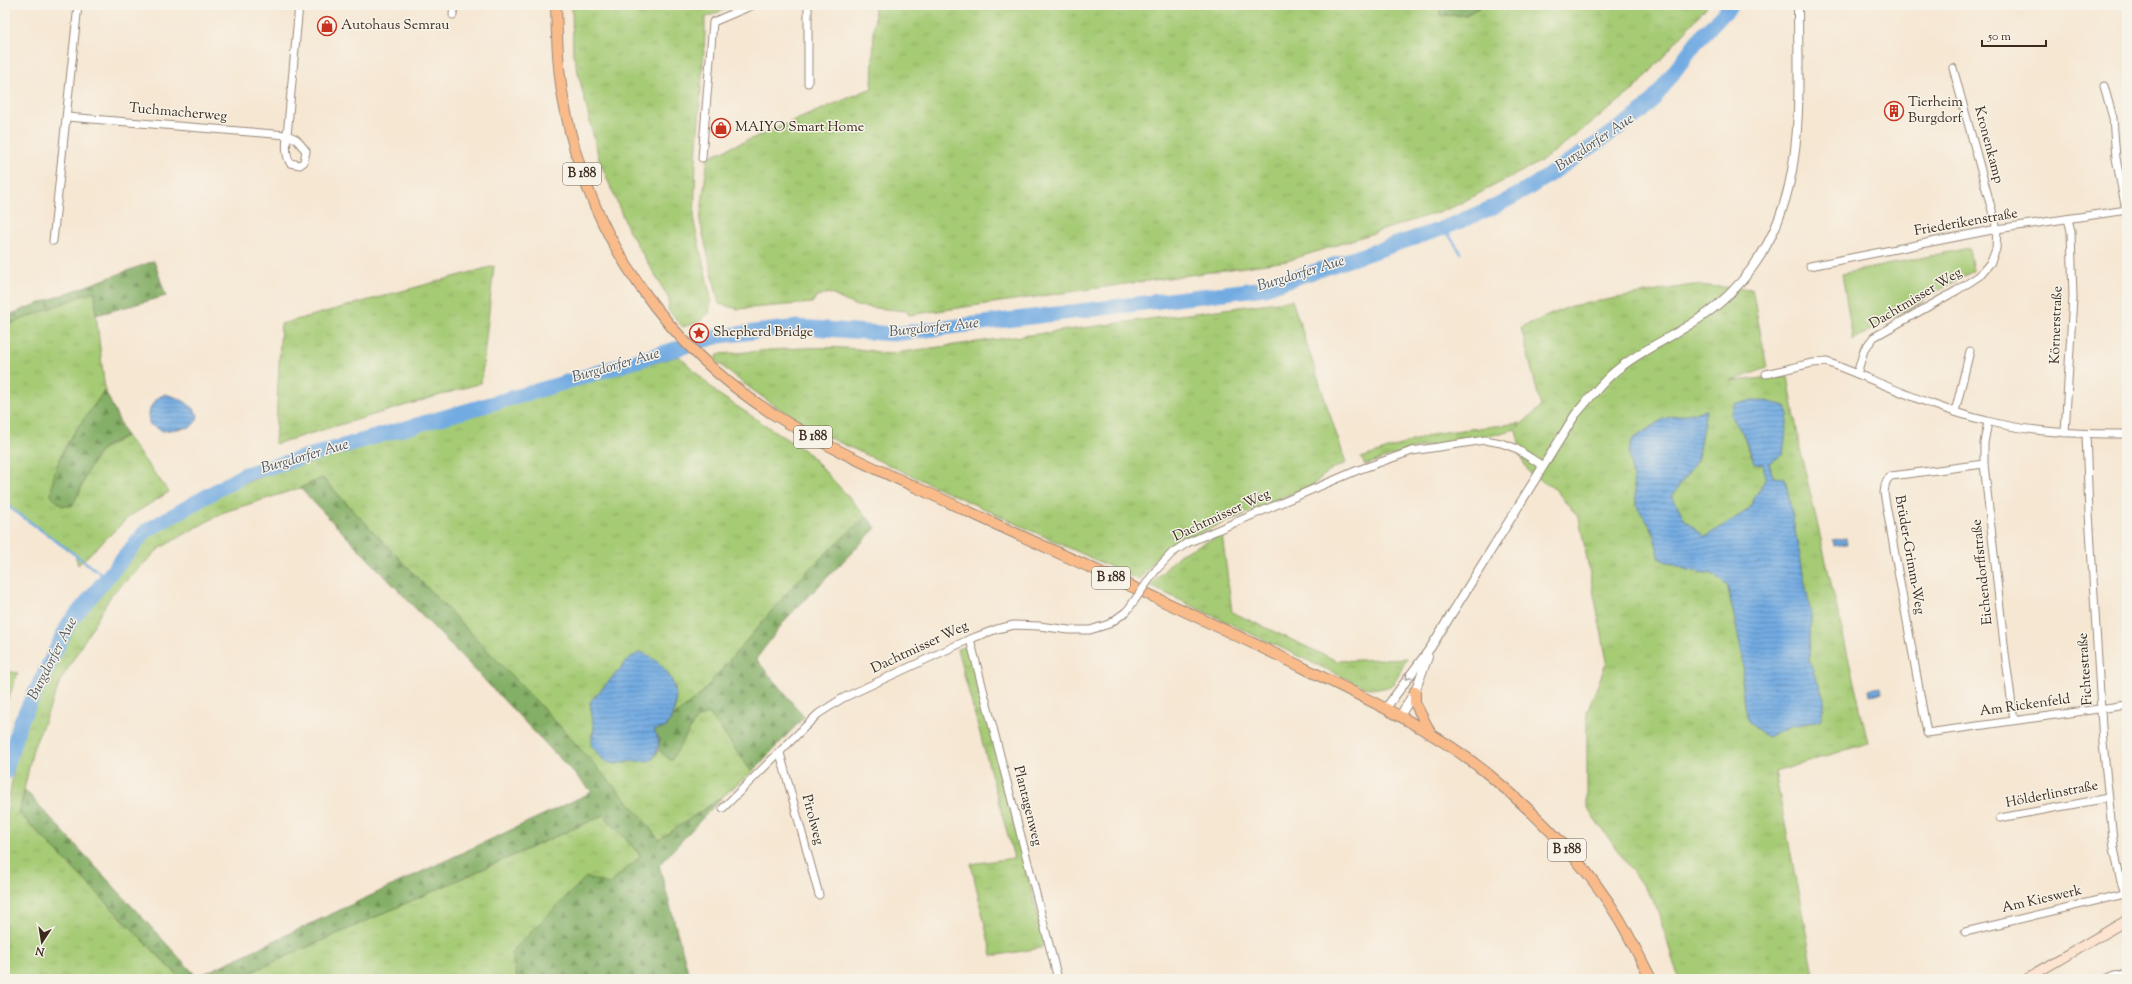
<svg xmlns="http://www.w3.org/2000/svg" width="2132" height="984" viewBox="0 0 2132 984" font-family="'Sorts Mill Goudy',serif">
	<style>
		.grass { fill: url(#grass-tufts); stroke: #707a4a; fill-rule: evenodd }
		.forest { fill: url(#forest-firs); stroke: #606c42 }
		.park { fill: #a6cb75; stroke: #707a4a }
		.water { fill: url(#water-rules); stroke: #566a80 }
		.lines { fill: none; stroke-linecap: round; stroke-linejoin: round }
		.stream { stroke: #72abe2; stroke-width: 2.5 }
		.river { stroke: #72abe2; stroke-width: 15 }
		.minor-casing { stroke: #988878; stroke-width: 9 }
		.tertiary-casing { stroke: #988878; stroke-width: 10 }
		.secondary-casing { stroke: #988878; stroke-width: 11 }
		.primary-casing { stroke: #988878; stroke-width: 12 }
		.minor { stroke: #fff; stroke-width: 7 }
		.tertiary { stroke: #fff; stroke-width: 8 }
		.secondary { stroke: #fde4d1; stroke-width: 9 }
		.primary { stroke: #fabb8b; stroke-width: 10 }
		.minor-bridge-casing { stroke: #988878; stroke-width: 9; stroke-linecap: butt }
		.minor-bridge { stroke: #fff; stroke-width: 7 }
		.oneway { stroke: #a79f9a }
		.labels { text-anchor: middle; dominant-baseline: central; stroke-width: 3; stroke-linejoin: round; paint-order: stroke }
		.shield { fill: #f7f3e8; stroke: #73665b; stroke-width: 1 }
		.shield-label { font-size: 13px; font-weight: bold; fill: #3b2a1e }
		.poi-label { font-size: 14px; fill: #3b2a1e; stroke: #f7f3e8; text-anchor: start }
		.street-label { font-size: 14px; fill: #3b2a1e; stroke: #f7f3e8 }
		.water-label { font-size: 15px; font-style: italic; fill: #4e5763; stroke: #f7f3e8 }
	</style>
	<defs>
		<pattern id="grass-tufts" width="24" height="20" patternUnits="userSpaceOnUse"><rect width="24" height="20" fill="#a6cb75"/><path d="M3 7l-1-3M5 7V3M7 7l1-3M15 17l-1-3M17 17v-4M19 17l1-3" fill="none" stroke="#90ae65"/></pattern>
		<pattern id="forest-firs" width="22" height="20" patternUnits="userSpaceOnUse"><rect width="22" height="20" fill="#84af66"/><path d="M5 1l3.5 6h-7zM16 11l3.5 6h-7z" fill="#6d8f53"/></pattern>
		<pattern id="water-rules" width="6" height="5" patternUnits="userSpaceOnUse"><rect width="6" height="5" fill="#72abe2"/><path d="M0 2.5h6" fill="none" stroke="#5f8bb7"/></pattern>
	</defs>
	<rect width="100%" height="100%" fill="#f7f3e8"/>
	<filter id="ink" filterUnits="userSpaceOnUse"><feTurbulence type="fractalNoise" baseFrequency=".025" numOctaves="2"/><feDisplacementMap in="SourceGraphic" scale="8" xChannelSelector="R" yChannelSelector="G"/><feConvolveMatrix kernelMatrix="1 2 1 2 8 2 1 2 1" color-interpolation-filters="sRGB"/></filter>
	<filter id="wash" filterUnits="userSpaceOnUse"><feTurbulence type="fractalNoise" baseFrequency=".012" numOctaves="4" result="noise"/><feDisplacementMap in="SourceGraphic" scale="16" xChannelSelector="R" yChannelSelector="G"/><feGaussianBlur stdDeviation="0.9" result="paint"/><feColorMatrix in="noise" values="0 0 0 0 0 0 0 0 0 0 0 0 0 0 0 0 0 1.4 0 .05"/><feComposite in="paint" operator="in"/></filter>
	<g filter="url(#wash)">
		<rect width="100%" height="100%" fill="#f6e7d3"/>
		<g class="grass">
			<polygon points="572,5 734,5 705,18 705,34 696,159 694,222 711,299 709,313 701,321 683,327 668,310 669,299 628,229 599,159 573,52"/>
			<polygon points="875,5 1440,5 1440,15 1466,15 1483,5 1708,5 1636,88 1542,161 1451,208 1287,261 909,315 907,311 856,306 829,293 817,296 812,303 738,309 719,304 700,221 708,157 872,88"/>
			<polygon points="494,266 481,383 275,444 281,324"/>
			<path d="M1692,285l60,4 15,79 -36,13 57,-5 12,73 68,294 -93,29 40,207h-136l-24,-76 -68,-95v-96l20,-51 -28,-143 -24,-29 -25,-15 -7,-13 -7,-32 -31,8 -69,11 -51,17 -4,-7 76,-25 83,-10 -2,4 23,-20 -20,-80 50,-21zM1706,410l-9,50 -25,36 13,24 20,17 43,-27 18,-32 -3,-14 -12,-8 -8,-22 -13,-20 39,49 4,14 12,1 26,137 -2,45 16,41 -5,20 -30,5 -23,11 -25,-48 1,-31 -16,-74 -15,-10 -24,-4 -28,-11 -8,-30 -15,-22 -8,-55 3,-12 31,-21z"/>
			<polygon points="95,290 96,315 105,390 62,451 79,495 86,474 101,450 126,436 169,492 130,516 78,565 75,554 5,504 5,326"/>
			<path d="M1292,300l54,163 -19,9 -14,13 -132,56 -20,11 -22,28 -318,-146c-38,-22 -73,-45 -106,-74l4,-6c55,-3 115,-13 168,0z"/>
			<path d="M679,356l39,38 90,59 58,63 -66,62 -101,118 -26,21 3,-14 -1,-16 -44,-30 -41,45 4,27 -3,7 25,28c12,-4 23,-1 36,-4l7,-10 12,10 25,-41 13,-6 43,59 -29,24 -64,45 -20,-27 -316,-336 -23,10 -76,24 -64,36 -48,46 -51,86 -28,69 -14,64 162,166h-176v-151l9,-62 12,-46 32,-66 25,-42 65,-76 40,-26 43,-22 61,-22z"/>
			<path d="M1222,534l10,78 105,49 70,-3c-14,26 -11,34 -43,29l-214,-101 29,-31z"/>
			<polygon points="965,647 971,654 1045,943 1041,948 992,956 971,864 1014,858 957,649"/>
			<polygon points="5,671 18,673 5,707"/>
			<polygon points="604,815 641,856 609,884 511,952 517,979 236,979"/>
		</g>
		<g class="forest">
			<polygon points="1440,5 1483,5 1466,15 1440,16"/>
			<polygon points="154,261 166,296 96,315 95,291 5,326 5,316"/>
			<path d="M105,390l21,46c-8,4 -19,8 -25,14 -14,14 -19,40 -29,56h-10l-11,-10c2,-43 30,-72 54,-106z"/>
			<polygon points="322,478 558,724 639,814 659,840 723,796 659,865 690,979 517,979 511,952 586,877 609,884 641,856 604,815 236,979 181,979 19,813 25,790 197,977 592,792 300,488"/>
			<polygon points="866,516 876,528 786,619 756,659 804,717 752,772 709,713 696,719 671,761 659,750 659,738 653,730 665,728 673,717 699,696 800,578"/>
		</g>
		<polygon class="park" points="1969,248 1973,271 1853,340 1842,274"/>
		<g class="water">
			<path d="M165,394c15,4 24,8 33,21l-1,5 -6,7 -28,4 -14,-7c-2,-13 3,-25 16,-30z"/>
			<polygon points="1761,400 1786,406 1788,415 1783,454 1769,463 1773,477 1785,478 1811,615 1809,660 1825,701 1820,721 1790,726 1767,737 1748,721 1742,689 1743,658 1727,584 1712,574 1688,570 1660,559 1652,529 1637,507 1629,452 1632,440 1663,419 1706,410 1697,460 1672,496 1685,520 1705,537 1748,510 1766,478 1763,464 1755,463 1743,434 1730,414 1736,403"/>
			<polygon points="1846,538 1847,544 1834,546 1833,540"/>
			<path d="M641,652c32,14 46,47 24,76l-11,2c7,11 5,19 -2,30 -9,2 -15,1 -25,1 -4,0 -8,3 -12,3 -11,0 -18,-11 -24,-19l3,-16 -4,-27 41,-45z"/>
			<polygon points="1881,687 1882,693 1870,695 1869,689"/>
		</g>
		<g class="lines">
			<g class="stream">
				<polyline points="1444,228 1461,253"/>
				<polyline points="5,504 107,578"/>
				<polyline points="5,768 6,768"/>
			</g>
			<polyline class="river" points="5,773 20,723 69,623 146,531 245,474 550,387 719,336 798,327 894,334 1265,288 1444,228 1496,206 1526,190 1599,142 1644,110 1654,99 1697,41 1732,5"/>
		</g>
	</g>
	<g filter="url(#ink)">
		<g class="lines">
			<g class="minor-casing">
				<g id="minor">
					<polyline points="453,15 454,5"/>
					<polyline points="808,83 808,5"/>
					<polyline points="2104,86 2113,118 2116,158 2126,210"/>
					<path d="M67,117l220,18 9,4 10,12 -2,11 -4,3 -10,-2c-6,-10 -3,-26 -2,-38l11,-120"/>
					<polyline points="702,158 713,22 753,5"/>
					<polyline points="53,241 78,5"/>
					<polyline points="1810,266 1997,229 2127,210"/>
					<path d="M1766,374l46,-11 15,-1c53,20 105,46 160,59 46,12 93,13 140,13"/>
					<polyline points="1857,374 1864,350 1874,337 1956,291 1979,276 1991,262 1996,249 1997,229 1953,68"/>
					<polyline points="1955,412 1970,351"/>
					<polyline points="1988,422 1984,443 1984,464 2005,653 2014,720"/>
					<polyline points="2065,433 2073,297 2071,231 2068,219"/>
					<polyline points="2086,434 2089,513 2103,743 2114,848 2120,878 2127,900"/>
					<path d="M1984,464l-93,12c-6,4 -6,10 -7,17l43,240 200,-28"/>
					<polyline points="1156,570 1172,553 1187,543 1358,470 1412,451 1485,440 1501,443 1515,448 1543,466"/>
					<polyline points="970,639 1058,979"/>
					<polyline points="780,753 819,895"/>
					<polyline points="723,808 818,714 843,698 970,639 997,629 1014,625 1039,626 1069,630 1090,630 1109,624 1127,611"/>
					<polyline points="2000,818 2108,798"/>
					<polyline points="1965,932 2124,894"/>
					<path d="M2105,979c8,-4 14,-7 22,-2"/>
				</g>
			</g>
			<g class="tertiary-casing">
				<g id="tertiary">
					<path d="M1386,708l45,-61 144,-232c12,-14 23,-28 36,-40 30,-27 73,-42 104,-68 96,-79 83,-191 83,-302"/>
					<polyline points="1400,716 1415,691 1428,657"/>
				</g>
			</g>
			<g class="secondary-casing">
				<polyline id="secondary" points="2026,979 2127,920"/>
			</g>
			<g class="primary-casing">
				<g id="primary">
					<path d="M556,5c1,36 2,73 10,108 25,126 104,238 212,304 60,37 126,64 189,94 113,52 227,103 339,158 63,31 127,60 182,105 49,40 96,88 130,143 12,20 22,41 33,62"/>
					<polyline points="1415,691 1415,703 1430,732"/>
				</g>
			</g>
			<use href="#minor" class="minor"/>
			<use href="#tertiary" class="tertiary"/>
			<use href="#secondary" class="secondary"/>
			<use href="#primary" class="primary"/>
			<g class="minor-bridge-casing">
				<polyline id="minor-bridge" points="1127,611 1156,570"/>
			</g>
			<use href="#minor-bridge" class="minor-bridge"/>
		</g>
		<defs><path id="oneway-chevron" d="M-2-3.5L2.5 0L-2 3.5" fill="none" stroke-width="1.6" stroke-linecap="round" stroke-linejoin="round"/></defs>
		<use class="oneway" href="#oneway-chevron" transform="translate(1408 677) rotate(127)"/>
	</g>
	<defs>
		<g id="shop-ring" transform="scale(1)"><circle r="9.5" fill="#f7f3e8" stroke="#c8321e" stroke-width="1.5"/><path d="M-5-2.5h2.3a2.7 3.5 0 0 1 5.4 0H5L5.5 6h-11ZM-1.5-2.5h3a1.5 2.3 0 0 0-3 0Z" fill="#c8321e"/></g>
		<g id="building-ring" transform="scale(1)"><circle r="9.5" fill="#f7f3e8" stroke="#c8321e" stroke-width="1.5"/><path d="M-4-6H4V6H1V3H-1V6H-4ZM-2.5-4.3h1.7v1.8h-1.7ZM.8-4.3h1.7v1.8H.8ZM-2.5-1h1.7V.8h-1.7ZM.8-1h1.7V.8H.8Z" fill="#c8321e"/></g>
		<g id="sight-ring" transform="scale(1)"><circle r="9.5" fill="#f7f3e8" stroke="#c8321e" stroke-width="1.5"/><path d="M0-6L1.8-2.2L6-1.7L2.9 1.2L3.7 5.4L0 3.3L-3.7 5.4L-2.9 1.2L-6-1.7L-1.8-2.2Z" fill="#c8321e"/></g>
	</defs>
	<g fill-rule="evenodd">
		<use href="#shop-ring" x="327" y="26"/>
		<use href="#building-ring" x="1894" y="111"/>
		<use href="#shop-ring" x="721" y="128"/>
		<use href="#sight-ring" x="699" y="333"/>
	</g>
	<g class="labels">
		<g class="shield">
			<rect x="563" y="163" width="38" height="22" rx="3"/>
			<rect x="794" y="426" width="38" height="22" rx="3"/>
			<rect x="1092" y="567" width="38" height="22" rx="3"/>
			<rect x="1548" y="839" width="38" height="22" rx="3"/>
		</g>
		<g class="shield-label">
			<text x="582" y="174">B 188</text>
			<text x="813" y="437">B 188</text>
			<text x="1111" y="578">B 188</text>
			<text x="1567" y="850">B 188</text>
		</g>
		<g class="poi-label">
			<text x="341" y="26">Autohaus Semrau</text>
			<text x="1908" y="103">Tierheim<tspan x="1908" dy="16">Burgdorf</tspan></text>
			<text x="735" y="128">MAIYO Smart Home</text>
			<text x="713" y="333">Shepherd Bridge</text>
		</g>
		<g class="street-label">
			<text transform="translate(178 113) rotate(5)">Tuchmacherweg</text>
			<text transform="translate(1988 145) rotate(75)">Kronenkamp</text>
			<text transform="translate(1966 223) rotate(-10)">Friederikenstraße</text>
			<text transform="translate(1916 299) rotate(-31)">Dachtmisser Weg</text>
			<text transform="translate(2057 325) rotate(-88)">Körnerstraße</text>
			<text transform="translate(1222 516) rotate(-25)">Dachtmisser Weg</text>
			<text transform="translate(1909 555) rotate(80)">Brüder-Grimm-Weg</text>
			<text transform="translate(1983 572) rotate(-96)">Eichendorffstraße</text>
			<text transform="translate(920 648) rotate(-25)">Dachtmisser Weg</text>
			<text transform="translate(2086 669) rotate(-94)">Fichtestraße</text>
			<text transform="translate(2025 706) rotate(-8)">Am Rickenfeld</text>
			<text transform="translate(2052 795) rotate(-11)">Hölderlinstraße</text>
			<text transform="translate(1027 806) rotate(76)">Plantagenweg</text>
			<text transform="translate(812 820) rotate(75)">Pirolweg</text>
			<text transform="translate(2042 900) rotate(-13)">Am Kieswerk</text>
		</g>
		<g class="water-label">
			<text transform="translate(1595 143) rotate(-34)">Burgdorfer Aue</text>
			<text transform="translate(1301 274) rotate(-17)">Burgdorfer Aue</text>
			<text transform="translate(934 328) rotate(-6)">Burgdorfer Aue</text>
			<text transform="translate(616 366) rotate(-16)">Burgdorfer Aue</text>
			<text transform="translate(305 457) rotate(-16)">Burgdorfer Aue</text>
			<text transform="translate(53 659) rotate(-63)">Burgdorfer Aue</text>
		</g>
	</g>
	<rect width="2132" height="984" fill="none" stroke="#f7f3e8" stroke-width="20"/>
	<g transform="translate(42 942) rotate(192)" stroke="#f7f3e8" stroke-width="3" paint-order="stroke">
	<path d="M0-3L7 15L0 10L-7 15Z" fill="#3b2a1e"/>
	<text y="-6" font-size="11" font-weight="bold" text-anchor="middle" fill="#3b2a1e">N</text>
	</g>
	<path d="M1982 40v6h64v-6" fill="none" stroke="#3b2a1e" stroke-width="2"/>
	<text x="1988" y="40" font-size="12" fill="#3b2a1e" stroke="#f7f3e8" stroke-width="3" paint-order="stroke">50 m</text>
</svg>
